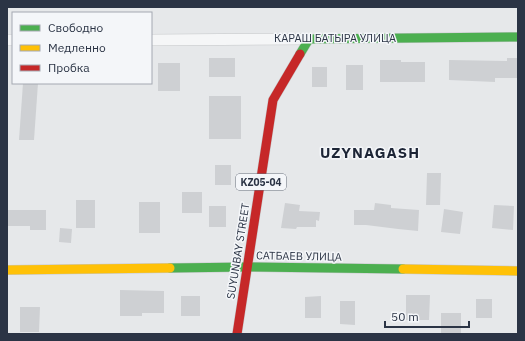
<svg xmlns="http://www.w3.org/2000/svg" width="525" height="341" viewBox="0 0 525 341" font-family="'IBM Plex Sans',sans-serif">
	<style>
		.building { fill: #ced0d3 }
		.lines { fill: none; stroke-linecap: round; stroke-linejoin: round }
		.street-casing { stroke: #c4c6c8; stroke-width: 12 }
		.fast-casing { stroke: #c4c6c8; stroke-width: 10 }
		.slow-casing { stroke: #c4c6c8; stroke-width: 10 }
		.jam-casing { stroke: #c4c6c8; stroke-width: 10 }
		.street { stroke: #f5f6f7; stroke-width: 11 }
		.fast { stroke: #4caf50; stroke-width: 9 }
		.slow { stroke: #ffc107; stroke-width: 9 }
		.jam { stroke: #c62828; stroke-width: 9 }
		.labels { text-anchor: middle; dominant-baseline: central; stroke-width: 3; stroke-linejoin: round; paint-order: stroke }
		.shield { fill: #f4f6f9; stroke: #676e7b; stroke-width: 1 }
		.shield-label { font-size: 10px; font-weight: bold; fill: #2b3445 }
		.street-label { font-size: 11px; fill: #2b3445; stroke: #f4f6f9 }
		.district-label { font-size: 15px; font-weight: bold; letter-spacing: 1px; fill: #1d2536; stroke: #f4f6f9 }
	</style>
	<rect width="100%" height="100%" fill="#e6e8ea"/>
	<g class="building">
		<rect x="209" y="58" width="26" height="19"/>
		<polygon points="507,58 518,58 518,78 495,78 495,82 449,80 449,60 507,61"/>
		<polygon points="380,60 401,60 401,62 425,62 425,82 380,82"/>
		<rect x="158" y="63" width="22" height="28"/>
		<rect x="346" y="65" width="17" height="25"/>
		<rect x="312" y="67" width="15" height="20"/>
		<polygon points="23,83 38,83 34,140 19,140"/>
		<rect x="209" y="96" width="32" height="43"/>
		<rect x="215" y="165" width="16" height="20"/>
		<polygon points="427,173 441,173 440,205 426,205"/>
		<rect x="182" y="192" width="20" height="21"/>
		<rect x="76" y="200" width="19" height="28"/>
		<rect x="139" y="202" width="21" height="31"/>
		<polygon points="285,203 300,205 299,211 320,212 319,221 316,220 316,227 297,227 296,229 281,228"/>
		<polygon points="375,203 391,205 391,208 419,210 418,231 398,229 366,225 354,225 354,210 374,210"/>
		<polygon points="494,205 514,206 513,230 492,228"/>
		<rect x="209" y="206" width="17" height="21"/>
		<polygon points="444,209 463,212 460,234 441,232"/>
		<polygon points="7,210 46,210 46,230 30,230 30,226 7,226"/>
		<polygon points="60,228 72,229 71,243 59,242"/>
		<polygon points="120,290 164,291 164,313 142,313 142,316 120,316"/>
		<polygon points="406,295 430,295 429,320 406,320"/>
		<rect x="181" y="296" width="19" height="20"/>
		<polygon points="321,296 321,318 305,318 305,297"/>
		<rect x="476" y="299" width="16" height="19"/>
		<polygon points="340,301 355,301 355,325 340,324"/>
		<polygon points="20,307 40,307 39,332 20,332"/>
		<rect x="441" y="313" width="20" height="21"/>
	</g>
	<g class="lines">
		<g class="street-casing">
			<g id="street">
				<polyline points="7,40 13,40"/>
				<polyline points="151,40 309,39"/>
			</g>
		</g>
		<g class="fast-casing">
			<g id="fast">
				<polyline points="300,54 309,39 518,37"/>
				<polyline points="170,268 248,267 403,269"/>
			</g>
		</g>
		<g class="slow-casing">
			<g id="slow">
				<polyline points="403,269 518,271"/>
				<polyline points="7,270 170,268"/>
			</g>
		</g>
		<g class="jam-casing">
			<polyline id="jam" points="237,334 273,100 300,54"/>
		</g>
		<use href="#street" class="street"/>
		<use href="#fast" class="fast"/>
		<use href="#slow" class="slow"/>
		<use href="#jam" class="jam"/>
	</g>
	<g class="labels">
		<rect class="shield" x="236" y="174" width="50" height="16" rx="3"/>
		<g class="shield-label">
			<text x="261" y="182">KZ05-04</text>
		</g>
		<g class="street-label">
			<text x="335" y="38">КАРАШ БАТЫРА УЛИЦА</text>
			<text transform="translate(238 251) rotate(-81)">SUYUNBAY STREET</text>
			<text transform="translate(299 256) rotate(1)">САТБАЕВ УЛИЦА</text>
		</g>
		<g class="district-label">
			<text x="370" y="152">UZYNAGASH</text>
		</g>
	</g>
	<rect width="525" height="341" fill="none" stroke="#2b3445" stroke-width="16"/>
	<rect x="12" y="12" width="140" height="72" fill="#f4f6f9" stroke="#a4a8b1"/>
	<rect x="20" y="25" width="20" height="6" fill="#4caf50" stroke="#a4a8b1"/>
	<text x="48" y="32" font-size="12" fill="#2b3445">Свободно</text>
	<rect x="20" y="45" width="20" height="6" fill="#ffc107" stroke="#a4a8b1"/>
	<text x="48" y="52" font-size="12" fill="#2b3445">Медленно</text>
	<rect x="20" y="65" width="20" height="6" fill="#c62828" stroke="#a4a8b1"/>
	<text x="48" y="72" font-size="12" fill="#2b3445">Пробка</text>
	<path d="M385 321v6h84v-6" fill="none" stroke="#2b3445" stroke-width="2"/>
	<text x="391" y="321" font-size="12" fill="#2b3445" stroke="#f4f6f9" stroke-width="3" paint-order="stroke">50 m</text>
</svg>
